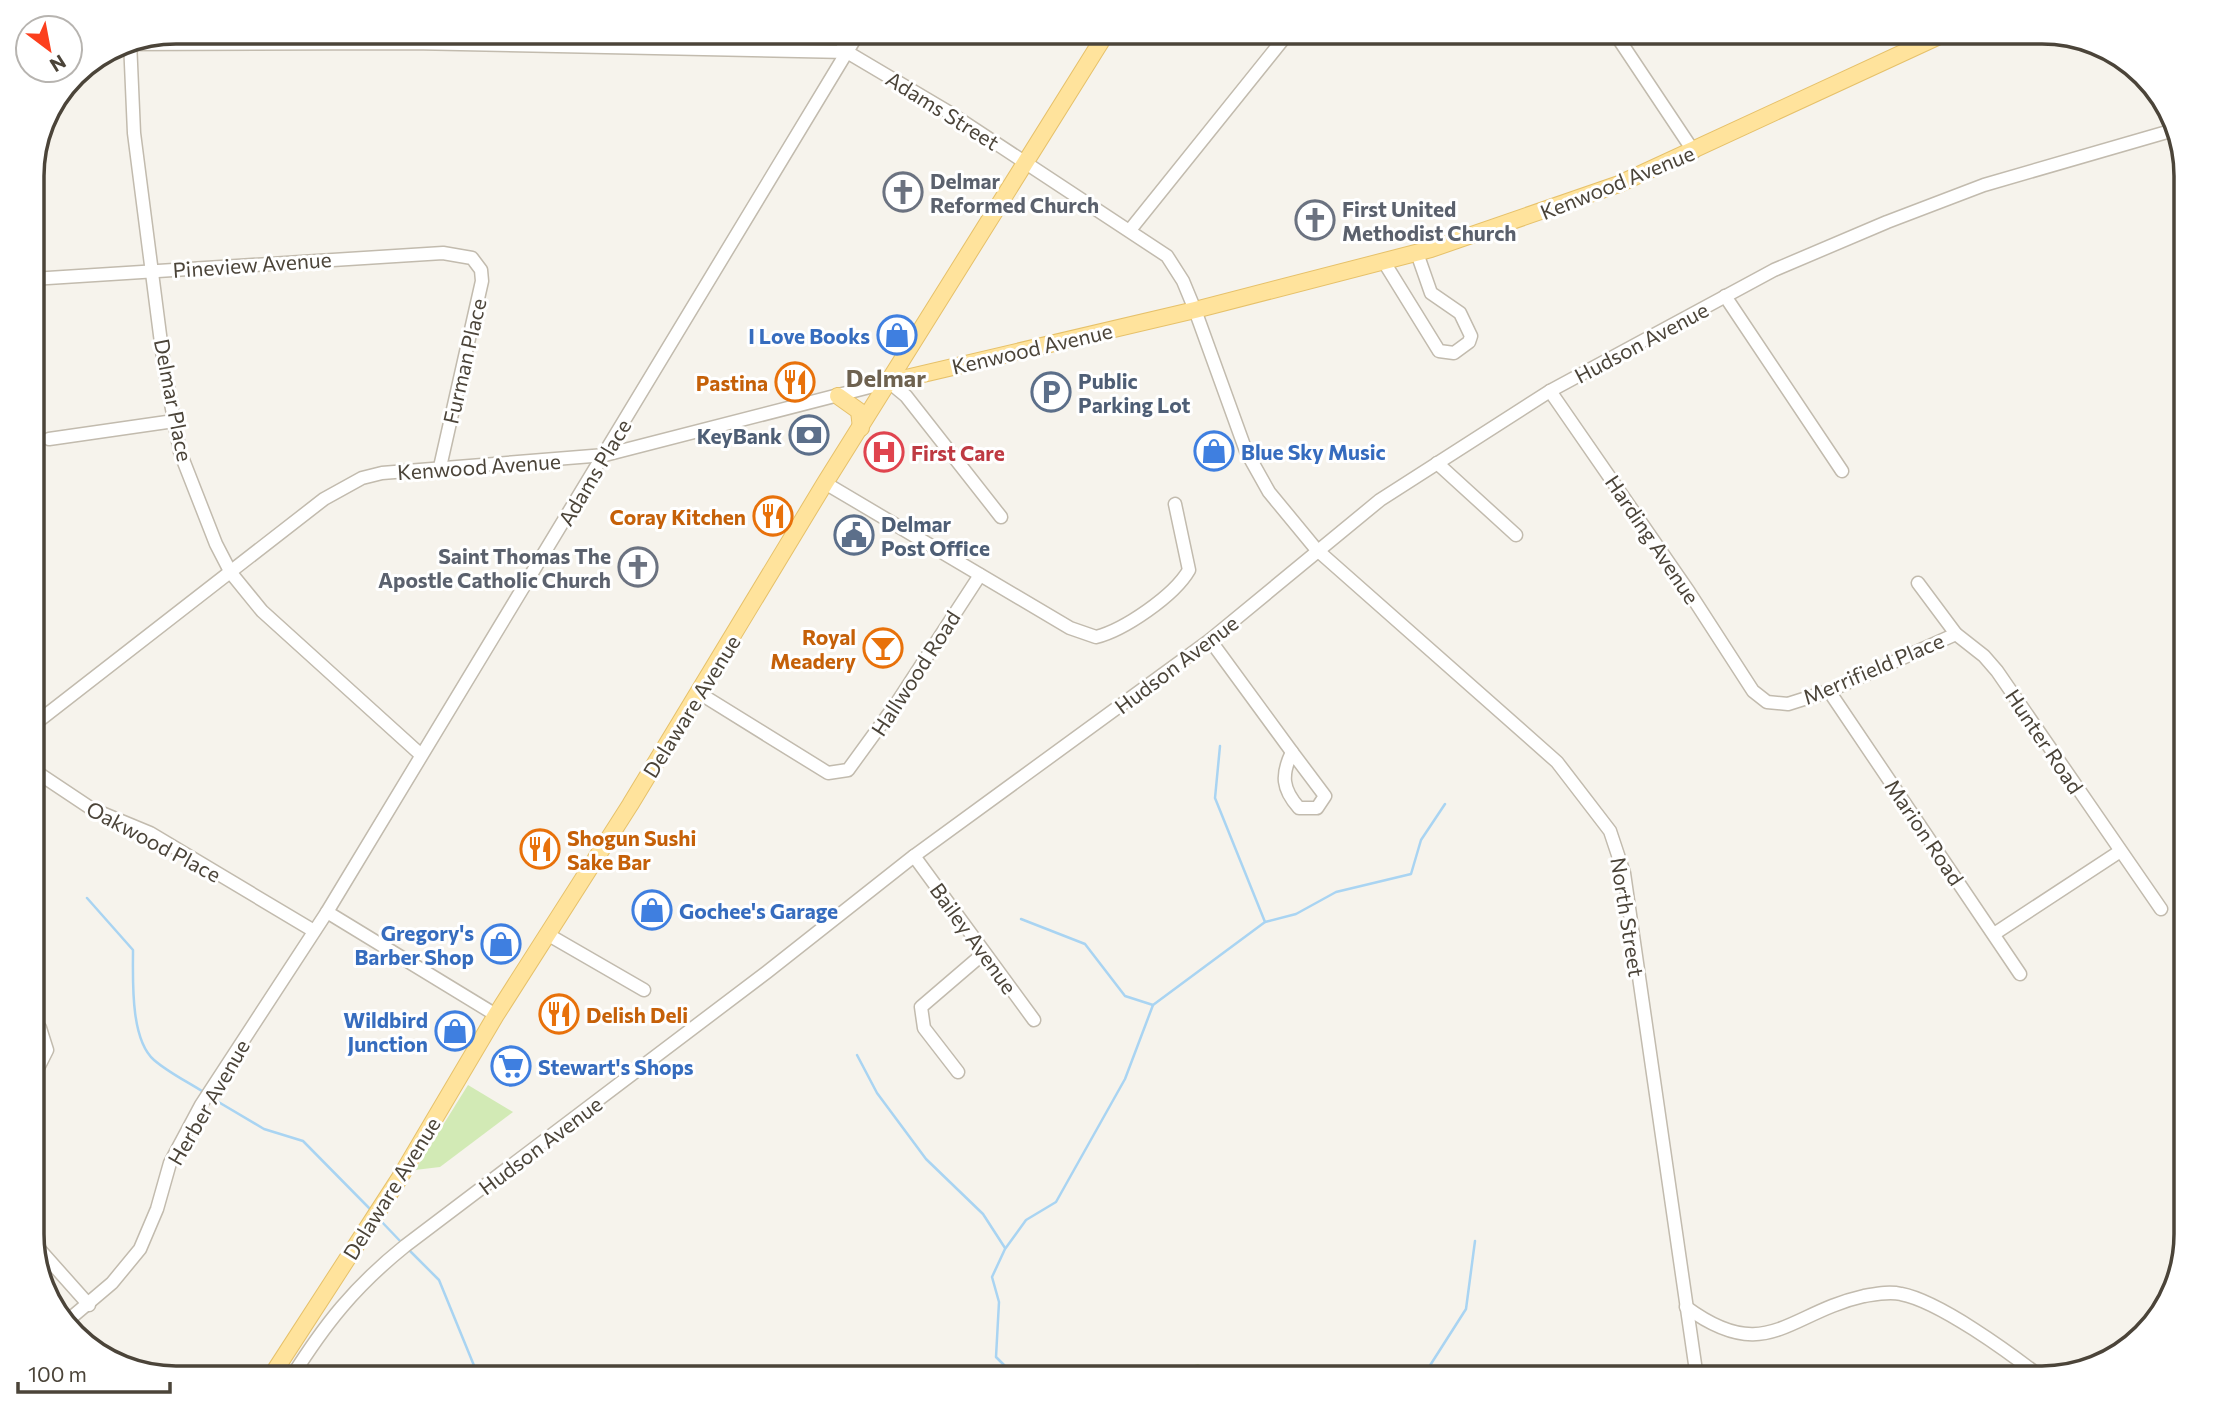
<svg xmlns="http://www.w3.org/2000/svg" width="2218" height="1410" viewBox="0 0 2218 1410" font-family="Commissioner,sans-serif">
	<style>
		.green { fill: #d2eab5 }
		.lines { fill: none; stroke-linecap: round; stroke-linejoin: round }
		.stream { stroke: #a9d4f2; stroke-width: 2.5 }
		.minor-casing { stroke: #c2bbae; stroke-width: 15 }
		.major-casing { stroke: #e6c16a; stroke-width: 18 }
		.minor { stroke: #fff; stroke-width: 12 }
		.major { stroke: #ffe39c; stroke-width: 16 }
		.labels { text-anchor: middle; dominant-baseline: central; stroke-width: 6; stroke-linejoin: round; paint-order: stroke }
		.street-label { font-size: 21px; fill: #4b4439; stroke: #fff }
		.worship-label { font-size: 21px; font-weight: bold; fill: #5b616d; stroke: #fff; text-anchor: start }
		.shop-label { font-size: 21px; font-weight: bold; fill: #366cbe; stroke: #fff; text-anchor: end }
		.service-label { font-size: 21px; font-weight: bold; fill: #4e5e75; stroke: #fff; text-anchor: start }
		.food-label { font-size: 21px; font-weight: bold; fill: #c56008; stroke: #fff; text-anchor: end }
		.health-label { font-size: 21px; font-weight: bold; fill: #be3a42; stroke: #fff; text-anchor: start }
		.quarter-label { font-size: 24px; font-weight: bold; fill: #6e6250; stroke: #fff }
		.rim { fill: none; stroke: #4b4439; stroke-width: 3.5 }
	</style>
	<rect width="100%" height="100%" fill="#f6f3ec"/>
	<g class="green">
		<polygon points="468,1085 513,1112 440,1167 415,1170"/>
		<polygon points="1198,1364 1227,1378 1148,1378"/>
	</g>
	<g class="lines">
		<g class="stream">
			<path d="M87,898l46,52c0,29 -3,89 21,110 15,13 34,22 51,33"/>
			<polyline points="1021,919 1085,944 1125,996 1153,1005"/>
			<polyline points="1265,922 1296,914 1336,892 1411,874 1421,840 1445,804"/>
			<polyline points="857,1055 877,1093 926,1159 983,1214 1005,1248"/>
			<polyline points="210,1097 264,1129 303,1141 371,1210"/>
			<polyline points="380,1220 402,1243"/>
			<polyline points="409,1250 439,1280 475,1368 472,1378"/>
			<polyline points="1017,1378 996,1357 999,1302 992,1277 1005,1249 1026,1220 1056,1202 1125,1079 1153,1005 1265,922 1215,798 1220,746"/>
			<polyline points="1422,1378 1466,1309 1475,1241"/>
		</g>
		<g class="minor-casing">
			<g id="minor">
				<polyline points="837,32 847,52"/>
				<polyline points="1614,32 1694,152"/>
				<polyline points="130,41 134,133 164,366 180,452 216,544 231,573 262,611 420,754"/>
				<polyline points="119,44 411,43 847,52 950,113 1167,256 1183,281 1195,310 1246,451 1269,492 1316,549 1557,762 1610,831 1624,873 1697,1378"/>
				<polyline points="1130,230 1289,32"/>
				<polyline points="1384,262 1439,351 1454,353 1469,342 1471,336 1460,313 1431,293 1417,253"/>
				<polyline points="32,279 443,253 472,258 481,270 482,281 440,467"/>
				<polyline points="1725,296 1842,471"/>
				<polyline points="1550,391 1689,592 1753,691 1767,702 1788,704 1829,691 1956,634"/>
				<polyline points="49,439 174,421"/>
				<polyline points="1437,463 1516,535"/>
				<path d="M825,483l245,145 26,9c28,-7 78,-41 93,-67l-14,-66"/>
				<polyline points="1918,583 1956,634 1984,656 1997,671 2161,909"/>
				<polyline points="1210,640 1292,752"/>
				<polyline points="1829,691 2020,974"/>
				<polyline points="699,693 828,773 848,770 896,704 980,575"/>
				<polyline points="32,726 324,499 362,478 382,473 605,455 889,382 906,396 1001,517"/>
				<path d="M1292,752l33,44 -8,12h-18c-17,-19 -18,-33 -7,-56z"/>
				<polyline points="32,769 92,809 150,833 314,931"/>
				<polyline points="914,856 1034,1020"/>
				<polyline points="327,912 496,1015"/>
				<polyline points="547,934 644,990"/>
				<polyline points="1994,934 2119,852"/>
				<polyline points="32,1019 40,1028 47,1050 32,1080"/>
				<polyline points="958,1072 924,1028 921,1007 984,953"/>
				<polyline points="32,1241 89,1305"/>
				<path d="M1686,1307c80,59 102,6 178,-11 12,-2 25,-5 37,-2 38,7 109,59 141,84"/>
				<polyline points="66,1322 112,1283 140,1249 157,1209 170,1163 201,1105 327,912 859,32"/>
				<path d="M291,1378c34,-54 63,-91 114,-132l362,-274 147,-116 296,-216 170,-140 170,-109 224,-121 113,-48 97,-37 190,-55"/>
			</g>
		</g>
		<g class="major-casing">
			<g id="major">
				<polyline points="889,382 1195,310 1431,249 1619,184 1948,32"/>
				<polyline points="838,396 859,411 861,428"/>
				<polyline points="270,1378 399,1179 496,1015 630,805 825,483 1107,32"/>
			</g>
		</g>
		<use href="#minor" class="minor"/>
		<use href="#major" class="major"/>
	</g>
	<defs>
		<g id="church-ring" transform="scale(2.0125)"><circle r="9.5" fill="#fff" stroke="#6b7280" stroke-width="1.5"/><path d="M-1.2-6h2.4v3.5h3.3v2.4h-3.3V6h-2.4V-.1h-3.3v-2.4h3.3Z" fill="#6b7280"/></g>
		<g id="shop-ring" transform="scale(2.0125)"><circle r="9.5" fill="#fff" stroke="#3f7fe0" stroke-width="1.5"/><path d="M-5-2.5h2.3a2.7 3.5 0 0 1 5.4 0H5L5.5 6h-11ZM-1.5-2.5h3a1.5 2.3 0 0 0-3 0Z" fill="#3f7fe0"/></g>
		<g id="restaurant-ring" transform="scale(2.0125)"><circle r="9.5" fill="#fff" stroke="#e8710a" stroke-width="1.5"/><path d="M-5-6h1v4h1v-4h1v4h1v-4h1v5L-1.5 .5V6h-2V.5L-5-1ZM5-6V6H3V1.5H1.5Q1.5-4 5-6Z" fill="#e8710a"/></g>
		<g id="parking-ring" transform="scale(2.0125)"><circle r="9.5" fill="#fff" stroke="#5c6f8a" stroke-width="1.5"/><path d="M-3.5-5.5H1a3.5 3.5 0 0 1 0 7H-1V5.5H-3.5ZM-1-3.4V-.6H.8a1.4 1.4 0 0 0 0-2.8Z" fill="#5c6f8a"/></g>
		<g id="bank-ring" transform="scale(2.0125)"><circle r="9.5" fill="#fff" stroke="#5c6f8a" stroke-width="1.5"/><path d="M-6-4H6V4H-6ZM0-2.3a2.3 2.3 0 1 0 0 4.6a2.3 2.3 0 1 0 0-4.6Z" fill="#5c6f8a"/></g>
		<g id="hospital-ring" transform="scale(2.0125)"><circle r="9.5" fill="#fff" stroke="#e0444e" stroke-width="1.5"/><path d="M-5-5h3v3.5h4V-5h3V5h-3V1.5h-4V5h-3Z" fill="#e0444e"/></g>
		<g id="civic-ring" transform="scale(2.0125)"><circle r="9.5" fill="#fff" stroke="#5c6f8a" stroke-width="1.5"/><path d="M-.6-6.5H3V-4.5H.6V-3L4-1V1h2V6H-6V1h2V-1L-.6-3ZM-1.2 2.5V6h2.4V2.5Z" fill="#5c6f8a"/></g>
		<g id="bar-ring" transform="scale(2.0125)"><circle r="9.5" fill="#fff" stroke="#e8710a" stroke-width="1.5"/><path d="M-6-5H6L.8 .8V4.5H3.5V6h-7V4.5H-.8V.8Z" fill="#e8710a"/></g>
		<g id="supermarket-ring" transform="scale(2.0125)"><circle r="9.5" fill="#fff" stroke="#3f7fe0" stroke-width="1.5"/><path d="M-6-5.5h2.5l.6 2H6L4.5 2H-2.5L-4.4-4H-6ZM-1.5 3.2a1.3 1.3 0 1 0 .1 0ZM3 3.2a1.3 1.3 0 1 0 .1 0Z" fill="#3f7fe0"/></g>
	</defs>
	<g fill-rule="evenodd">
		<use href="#church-ring" x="903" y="192"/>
		<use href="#church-ring" x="1315" y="220"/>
		<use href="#shop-ring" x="897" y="335"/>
		<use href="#restaurant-ring" x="795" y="382"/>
		<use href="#parking-ring" x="1051" y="392"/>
		<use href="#bank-ring" x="809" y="435"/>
		<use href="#shop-ring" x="1214" y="451"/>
		<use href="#hospital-ring" x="884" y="452"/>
		<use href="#restaurant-ring" x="773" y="516"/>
		<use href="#civic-ring" x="854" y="535"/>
		<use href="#church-ring" x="638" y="567"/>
		<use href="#bar-ring" x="883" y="648"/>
		<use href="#restaurant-ring" x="540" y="849"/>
		<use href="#shop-ring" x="652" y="910"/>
		<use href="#shop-ring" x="501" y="944"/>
		<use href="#restaurant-ring" x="559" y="1014"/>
		<use href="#shop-ring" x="455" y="1031"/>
		<use href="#supermarket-ring" x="511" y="1066"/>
	</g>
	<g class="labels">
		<g class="street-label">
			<text transform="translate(943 110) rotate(32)">Adams Street</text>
			<text transform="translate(1617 182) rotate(-22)">Kenwood Avenue</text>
			<text transform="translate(252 264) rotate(-4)">Pineview Avenue</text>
			<text transform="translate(1641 342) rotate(-28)">Hudson Avenue</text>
			<text transform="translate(1032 348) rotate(-13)">Kenwood Avenue</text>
			<text transform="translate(464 361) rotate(-77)">Furman Place</text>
			<text transform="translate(174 400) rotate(79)">Delmar Place</text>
			<text transform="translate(479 466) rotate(-4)">Kenwood Avenue</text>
			<text transform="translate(594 472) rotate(-59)">Adams Place</text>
			<text transform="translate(1653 539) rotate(56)">Harding Avenue</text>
			<text transform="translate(1176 664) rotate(-37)">Hudson Avenue</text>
			<text transform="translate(1873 668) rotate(-23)">Merrifield Place</text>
			<text transform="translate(915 673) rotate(-57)">Hallwood Road</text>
			<text transform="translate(691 706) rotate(-58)">Delaware Avenue</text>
			<text transform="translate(2045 741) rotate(56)">Hunter Road</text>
			<text transform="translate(1925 832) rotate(56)">Marion Road</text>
			<text transform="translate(154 841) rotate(28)">Oakwood Place</text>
			<text transform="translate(1628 917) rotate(81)">North Street</text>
			<text transform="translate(974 938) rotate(54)">Bailey Avenue</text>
			<text transform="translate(208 1102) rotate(-60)">Herber Avenue</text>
			<text transform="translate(540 1145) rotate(-37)">Hudson Avenue</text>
			<text transform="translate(391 1188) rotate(-58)">Delaware Avenue</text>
		</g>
		<g class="worship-label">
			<text x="930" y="180">Delmar<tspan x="930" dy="24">Reformed Church</tspan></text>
			<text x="1342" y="208">First United<tspan x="1342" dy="24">Methodist Church</tspan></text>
			<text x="611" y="555" text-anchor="end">Saint Thomas The<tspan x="611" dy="24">Apostle Catholic Church</tspan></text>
		</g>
		<g class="shop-label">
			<text x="870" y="335">I Love Books</text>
			<text x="1241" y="451" text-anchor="start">Blue Sky Music</text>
			<text x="679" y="910" text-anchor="start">Gochee's Garage</text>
			<text x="474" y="932">Gregory's<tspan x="474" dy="24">Barber Shop</tspan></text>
			<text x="428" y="1019">Wildbird<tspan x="428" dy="24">Junction</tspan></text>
			<text x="538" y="1066" text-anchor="start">Stewart's Shops</text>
		</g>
		<g class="service-label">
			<text x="1078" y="380">Public<tspan x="1078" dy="24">Parking Lot</tspan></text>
			<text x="782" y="435" text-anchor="end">KeyBank</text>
			<text x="881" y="523">Delmar<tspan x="881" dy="24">Post Office</tspan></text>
		</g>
		<g class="food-label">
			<text x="768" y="382">Pastina</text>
			<text x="746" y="516">Coray Kitchen</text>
			<text x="856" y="636">Royal<tspan x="856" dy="24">Meadery</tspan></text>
			<text x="567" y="837" text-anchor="start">Shogun Sushi<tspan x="567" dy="24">Sake Bar</tspan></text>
			<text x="586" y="1014" text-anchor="start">Delish Deli</text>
		</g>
		<g class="health-label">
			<text x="911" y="452">First Care</text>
		</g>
		<g class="quarter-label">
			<text x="886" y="377">Delmar</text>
		</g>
	</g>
	<path d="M0 0H2218V1410H0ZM176 44H2042A132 132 0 0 1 2174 176V1234A132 132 0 0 1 2042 1366H176A132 132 0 0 1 44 1234V176A132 132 0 0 1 176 44Z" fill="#fff" fill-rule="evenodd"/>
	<path class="rim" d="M176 44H2042A132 132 0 0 1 2174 176V1234A132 132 0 0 1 2042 1366H176A132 132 0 0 1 44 1234V176A132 132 0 0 1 176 44Z"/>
	<g transform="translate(49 49) rotate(148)"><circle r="33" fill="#ffffff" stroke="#b7b4b0" stroke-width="2"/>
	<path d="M0-5L12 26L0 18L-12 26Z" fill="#fc3f1d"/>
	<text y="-10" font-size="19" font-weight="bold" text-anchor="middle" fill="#4b4439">N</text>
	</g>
	<path d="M18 1382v10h152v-10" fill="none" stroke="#4b4439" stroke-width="3.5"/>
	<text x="28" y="1382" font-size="21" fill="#4b4439" stroke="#ffffff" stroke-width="5" paint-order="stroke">100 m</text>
</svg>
